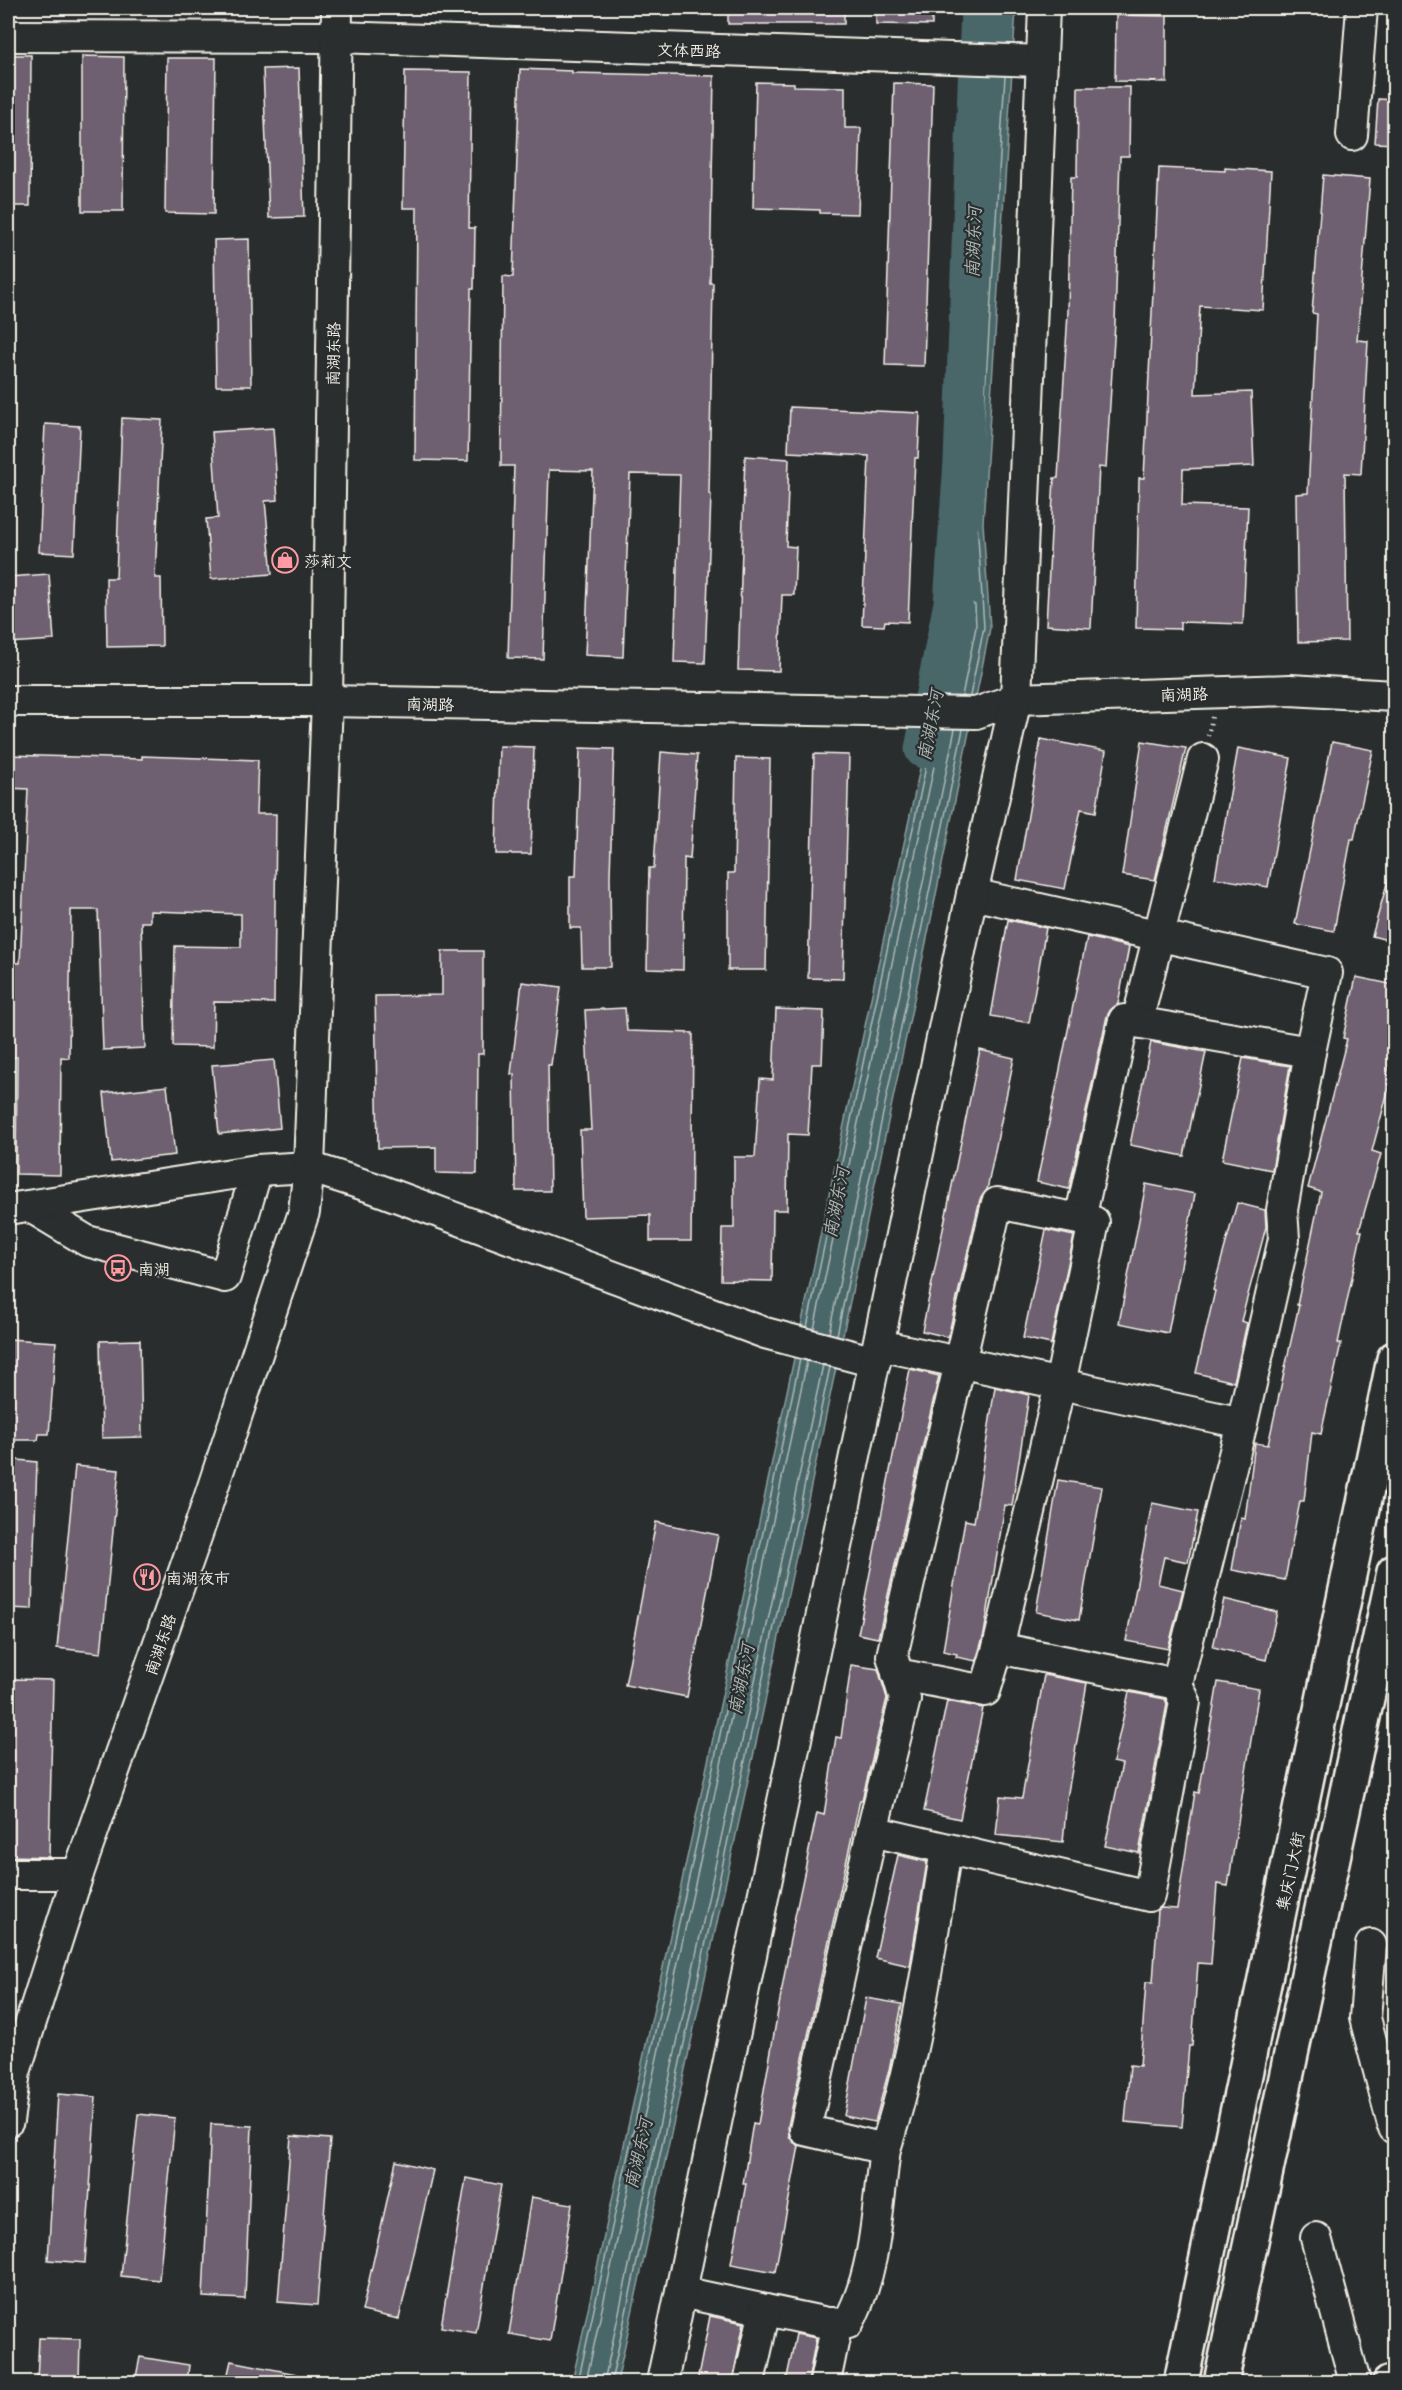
<svg xmlns="http://www.w3.org/2000/svg" width="1402" height="2390" viewBox="0 0 1402 2390" font-family="'Playpen Sans','LXGW WenKai TC',sans-serif">
	<style>
		.water { fill: #486669; stroke: #8d9e9c; stroke-width: 1.5 }
		.lines { fill: none; stroke-linecap: round; stroke-linejoin: round }
		.shore { stroke: #afb9b5; stroke-width: 1.5 }
		.river { stroke: #486669; stroke-width: 39 }
		.building { fill: #6e616f; stroke: #f4f1e8; stroke-width: 1.5 }
		.minor-casing { stroke: #f4f1e8; stroke-width: 34 }
		.major-casing { stroke: #f4f1e8; stroke-width: 38 }
		.path { stroke: #f4f1e8; stroke-width: 4; stroke-dasharray: 1.5 4.5; stroke-linecap: butt }
		.minor { stroke: #2a2d2e; stroke-width: 30 }
		.major { stroke: #2a2d2e; stroke-width: 33 }
		.labels { text-anchor: middle; dominant-baseline: central; stroke-width: 4.5; stroke-linejoin: round; paint-order: stroke }
		.street-label { font-size: 16px; fill: #f4f1e8; stroke: #2a2d2e }
		.poi-label { font-size: 16px; fill: #f4f1e8; stroke: #2a2d2e; text-anchor: start }
		.water-label { font-size: 18px; font-style: italic; fill: #afb9b5; stroke: #2a2d2e }
	</style>
	<rect width="100%" height="100%" fill="#2a2d2e"/>
	<filter id="ink" filterUnits="userSpaceOnUse"><feTurbulence type="fractalNoise" baseFrequency=".0167" numOctaves="2"/><feDisplacementMap in="SourceGraphic" scale="12" xChannelSelector="R" yChannelSelector="G"/><feConvolveMatrix kernelMatrix="1 2 1 2 8 2 1 2 1" color-interpolation-filters="sRGB"/></filter>
	<g filter="url(#ink)">
		<polygon class="water" points="982,8 1016,8 983,523 990,628 931,919 773,1665 617,2382 572,2382 703,1785 963,567"/>
		<g class="lines">
			<g class="shore">
				<polyline points="941,696 969,567 987,76"/>
				<polyline points="949,696 969,605 972,603 975,605 976,627 962,696"/>
				<polyline points="970,696 984,627 977,522 1005,76"/>
				<polyline points="807,1327 934,729"/>
				<polyline points="814,1329 942,729"/>
				<polyline points="829,1333 955,729"/>
				<polyline points="837,1335 963,729"/>
				<polyline points="578,2382 709,1786 800,1359"/>
				<polyline points="586,2382 716,1788 807,1361"/>
				<polyline points="604,2382 823,1365"/>
				<polyline points="611,2382 830,1367"/>
			</g>
			<polyline class="river" points="924,749 953,603 963,461 980,8"/>
		</g>
		<g class="building">
			<rect x="728" y="8" width="116" height="16"/>
			<polygon points="876,8 932,8 932,25 876,24"/>
			<polygon points="1116,15 1167,16 1167,82 1115,81"/>
			<polygon points="8,55 31,55 30,206 8,206"/>
			<polygon points="82,56 124,57 123,211 82,211"/>
			<polygon points="167,58 216,58 214,214 165,213"/>
			<polygon points="299,68 304,217 269,218 263,69"/>
			<polygon points="520,69 572,71 572,73 714,76 710,283 713,283 709,494 711,495 705,663 674,662 680,475 630,474 623,657 585,655 593,471 549,470 543,659 508,658 514,466 501,466 503,276 513,277"/>
			<polygon points="405,71 471,72 469,228 475,228 474,289 471,289 468,461 415,460 417,208 403,208"/>
			<polygon points="756,82 794,83 794,86 845,87 845,128 861,128 858,214 820,213 820,210 753,208"/>
			<polygon points="894,83 933,84 924,366 885,365"/>
			<polygon points="1078,87 1130,87 1129,156 1120,156 1115,323 1106,468 1099,467 1091,628 1046,625 1054,478 1058,478 1068,312 1071,177 1077,177"/>
			<polygon points="1378,99 1395,100 1395,144 1375,143"/>
			<polygon points="1159,168 1225,171 1225,168 1271,171 1263,310 1200,306 1195,394 1251,392 1254,466 1183,469 1182,505 1248,507 1243,624 1180,622 1180,629 1136,628 1139,478 1144,478"/>
			<polygon points="1323,175 1370,179 1357,340 1368,341 1361,474 1345,473 1347,641 1298,642 1296,494 1308,493 1317,314 1312,313"/>
			<polygon points="249,239 251,386 216,386 214,240"/>
			<polygon points="790,407 920,413 918,458 915,458 908,622 885,621 884,626 862,625 869,456 788,452"/>
			<polygon points="122,418 162,420 155,578 161,578 162,646 107,647 106,578 116,578"/>
			<polygon points="45,424 80,426 74,554 39,552"/>
			<polygon points="273,428 278,500 265,501 272,574 211,579 206,519 218,518 212,432"/>
			<polygon points="745,456 789,459 786,546 796,547 794,595 782,595 779,671 738,670"/>
			<polygon points="49,574 54,640 8,643 8,577"/>
			<polygon points="1041,739 1106,751 1096,812 1081,809 1065,889 1017,880"/>
			<polygon points="1142,741 1186,748 1155,880 1122,875"/>
			<polygon points="1332,742 1373,750 1354,839 1351,839 1334,931 1295,924"/>
			<polygon points="499,746 534,747 531,854 496,854"/>
			<polygon points="580,748 614,749 610,876 611,967 582,967 581,928 570,928 570,876 576,876"/>
			<polygon points="1238,748 1291,758 1268,887 1215,878"/>
			<polygon points="661,752 697,755 690,859 684,858 683,970 647,969 649,868 654,868"/>
			<polygon points="814,754 849,755 843,979 808,978"/>
			<polygon points="8,755 142,759 142,756 258,760 256,814 276,814 274,1003 214,1002 213,1047 173,1046 175,946 241,947 241,914 150,911 150,922 141,922 145,1048 103,1050 98,910 71,910 69,1058 61,1057 60,1175 16,1174 17,1057 8,1057 8,963 20,963 28,789 8,788"/>
			<polygon points="736,758 770,759 766,970 728,970 728,873 734,873"/>
			<polygon points="1390,873 1395,873 1395,942 1372,936"/>
			<polygon points="1008,920 1046,928 1029,1023 991,1016"/>
			<polygon points="1087,937 1129,947 1118,1004 1111,1009 1107,1016 1069,1189 1037,1182"/>
			<polygon points="442,951 483,951 483,1054 478,1054 477,1174 436,1173 436,1147 378,1148 375,996 442,995"/>
			<polygon points="1356,977 1395,985 1395,1041 1387,1075 1392,1076 1372,1151 1381,1154 1359,1231 1362,1231 1338,1343 1341,1343 1321,1434 1312,1432 1304,1501 1300,1501 1285,1580 1232,1570 1241,1518 1245,1519 1255,1443 1268,1445 1299,1305 1297,1305 1321,1192 1308,1188 1347,1039 1343,1038"/>
			<polygon points="522,982 561,987 551,1065 548,1065 550,1191 516,1191 514,1074 511,1074"/>
			<polygon points="625,1008 627,1031 693,1033 691,1241 650,1241 650,1215 583,1217 580,1130 591,1130 585,1010"/>
			<polygon points="776,1009 824,1011 822,1064 812,1064 808,1135 788,1134 787,1210 773,1210 772,1281 721,1280 722,1228 734,1228 734,1157 755,1157 760,1079 773,1080"/>
			<polygon points="1151,1042 1206,1052 1184,1156 1130,1145"/>
			<polygon points="980,1050 1014,1058 987,1190 980,1199 948,1337 922,1331"/>
			<polygon points="1243,1058 1290,1066 1272,1170 1222,1160"/>
			<polygon points="274,1060 280,1128 219,1134 212,1065"/>
			<polygon points="167,1086 175,1155 111,1162 104,1093"/>
			<polygon points="1146,1184 1195,1194 1168,1333 1119,1323"/>
			<polygon points="1237,1203 1265,1210 1266,1227 1241,1321 1247,1323 1234,1382 1196,1373 1215,1291 1213,1290"/>
			<polygon points="1046,1230 1074,1236 1051,1344 1023,1338"/>
			<polygon points="8,1339 56,1342 49,1434 39,1434 38,1440 8,1440"/>
			<polygon points="140,1340 142,1437 102,1438 100,1341"/>
			<polygon points="910,1369 939,1376 878,1638 858,1634"/>
			<polygon points="995,1387 1029,1395 1012,1506 1005,1505 984,1634 976,1661 956,1657 957,1654 943,1651 965,1520 974,1522"/>
			<polygon points="8,1459 37,1462 32,1609 8,1608"/>
			<polygon points="75,1466 119,1470 101,1653 57,1648"/>
			<polygon points="1058,1480 1102,1487 1079,1620 1036,1612"/>
			<polygon points="1152,1503 1198,1512 1188,1562 1164,1557 1158,1584 1183,1590 1168,1649 1126,1641"/>
			<polygon points="656,1522 718,1535 687,1697 625,1685"/>
			<polygon points="1224,1599 1277,1612 1266,1660 1213,1647"/>
			<polygon points="851,1665 878,1669 887,1698 862,1800 860,1800 788,2126 789,2136 793,2142 799,2146 775,2272 731,2264 746,2184 743,2184 753,2123 758,2124 789,1949 788,1949 817,1813 824,1815 836,1737 841,1738"/>
			<polygon points="1044,1675 1087,1683 1067,1798 1063,1842 996,1835 1000,1796 1022,1798"/>
			<polygon points="13,1679 53,1680 49,1857 10,1856"/>
			<polygon points="1218,1682 1259,1689 1228,1886 1217,1884 1211,1964 1198,1963 1192,2046 1189,2046 1182,2127 1125,2122 1130,2065 1140,2066 1146,1982 1153,1982 1158,1910 1161,1908 1177,1909 1195,1792 1199,1793"/>
			<polygon points="1129,1692 1165,1699 1167,1704 1139,1853 1105,1846 1122,1764 1113,1762"/>
			<polygon points="947,1701 983,1708 960,1819 924,1811"/>
			<polygon points="898,1855 927,1862 910,1966 875,1958"/>
			<polygon points="866,1998 902,2004 890,2066 875,2122 844,2116"/>
			<polygon points="58,2094 96,2097 85,2263 48,2260"/>
			<polygon points="138,2114 175,2118 159,2280 121,2276"/>
			<polygon points="211,2124 252,2126 245,2299 203,2297"/>
			<polygon points="291,2136 330,2139 317,2305 278,2302"/>
			<polygon points="396,2161 433,2170 399,2319 362,2311"/>
			<polygon points="466,2178 501,2185 476,2333 441,2327"/>
			<polygon points="531,2197 572,2204 550,2341 509,2334"/>
			<polygon points="710,2316 744,2323 732,2382 697,2382"/>
			<polygon points="796,2334 816,2338 808,2382 786,2382"/>
			<polygon points="39,2338 80,2339 79,2382 37,2382"/>
			<polygon points="140,2357 189,2365 187,2382 135,2382"/>
			<polygon points="231,2361 297,2374 297,2382 226,2382"/>
		</g>
		<g class="lines">
			<g class="minor-casing">
				<g id="minor">
					<polyline points="8,36 337,37 1042,61"/>
					<polyline points="1352,135 1362,8"/>
					<polyline points="8,701 327,701 976,713 1016,699 1290,690 1394,696"/>
					<polyline points="972,894 1327,973 1310,1052"/>
					<polyline points="1137,1022 1203,759"/>
					<polyline points="29,1206 87,1241 225,1277 257,1170"/>
					<polyline points="8,1209 257,1170 309,1167 374,1188 765,1333 875,1362"/>
					<polyline points="1080,1219 1124,1020 1310,1052 1282,1210 1284,1239 1242,1423"/>
					<path d="M879,1345c121,26 242,52 363,78l-65,261 8,18 -36,194 -277,-65 33,-132 -13,-43 105,-453 97,19 -34,162 -62,264 -13,43 -88,-17"/>
					<polyline points="998,1648 1177,1684"/>
					<path d="M872,1831l-67,299 80,19c32,-98 45,-199 61,-300"/>
					<polyline points="8,1874 78,1874"/>
					<polyline points="1371,1945 1365,2018 1394,2128"/>
					<polyline points="8,2121 15,2072 78,1874 202,1520 304,1212 309,1167 327,701 337,8"/>
					<polyline points="1316,2238 1355,2382"/>
					<path d="M681,2292l146,31h21c29,-52 29,-116 37,-174"/>
					<polyline points="662,2382 972,894 1016,699 1044,8"/>
					<polyline points="749,2382 765,2310"/>
					<polyline points="825,2382 837,2323"/>
					<polyline points="1388,2382 1394,2381"/>
				</g>
			</g>
			<g class="major-casing">
				<g id="major">
					<polyline points="1181,2382 1394,1359"/>
					<polyline points="1221,2382 1394,1572"/>
				</g>
			</g>
			<polyline class="path" points="1208,736 1212,717"/>
			<use href="#minor" class="minor"/>
			<use href="#major" class="major"/>
		</g>
	</g>
	<defs>
		<g id="shop-ring" transform="scale(1.35)"><circle r="9.5" fill="#2a2d2e" stroke="#ff9aa2" stroke-width="1.5"/><path d="M-5-2.5h2.3a2.7 3.5 0 0 1 5.4 0H5L5.5 6h-11ZM-1.5-2.5h3a1.5 2.3 0 0 0-3 0Z" fill="#ff9aa2"/></g>
		<g id="bus-ring" transform="scale(1.35)"><circle r="9.5" fill="#2a2d2e" stroke="#ff9aa2" stroke-width="1.5"/><path d="M-5-6H5V4H4V6H2V4H-2V6H-4V4H-5ZM-3.5-4V0h7V-4ZM-3.5 1.2v1.5H-2V1.2ZM2 1.2v1.5H3.5V1.2Z" fill="#ff9aa2"/></g>
		<g id="restaurant-ring" transform="scale(1.35)"><circle r="9.5" fill="#2a2d2e" stroke="#ff9aa2" stroke-width="1.5"/><path d="M-5-6h1v4h1v-4h1v4h1v-4h1v5L-1.5 .5V6h-2V.5L-5-1ZM5-6V6H3V1.5H1.5Q1.5-4 5-6Z" fill="#ff9aa2"/></g>
	</defs>
	<g fill-rule="evenodd">
		<use href="#shop-ring" x="285" y="560"/>
		<use href="#bus-ring" x="118" y="1268"/>
		<use href="#restaurant-ring" x="147" y="1577"/>
	</g>
	<g class="labels">
		<g class="street-label">
			<text transform="translate(689 49) rotate(2)">文体西路</text>
			<text transform="translate(332 354) rotate(-89)">南湖东路</text>
			<text transform="translate(1184 693) rotate(-2)">南湖路</text>
			<text transform="translate(430 703) rotate(1)">南湖路</text>
			<text transform="translate(159 1644) rotate(-71)">南湖东路</text>
			<text transform="translate(1289 1871) rotate(-78)">集庆门大街</text>
		</g>
		<g class="poi-label">
			<text x="304" y="560">莎莉文</text>
			<text x="138" y="1268">南湖</text>
			<text x="166" y="1577">南湖夜市</text>
		</g>
		<g class="water-label">
			<text transform="translate(972 242) rotate(-88)">南湖东河</text>
			<text transform="translate(929 725) rotate(-79)">南湖东河</text>
			<text transform="translate(835 1202) rotate(-79)">南湖东河</text>
			<text transform="translate(740 1679) rotate(-79)">南湖东河</text>
			<text transform="translate(637 2153) rotate(-77)">南湖东河</text>
		</g>
	</g>
	<rect width="1402" height="2390" fill="none" stroke="#2a2d2e" stroke-width="30"/>
	<rect x="15" y="15" width="1372" height="2360" fill="none" stroke="#f4f1e8" stroke-width="2" filter="url(#ink)"/>
</svg>
